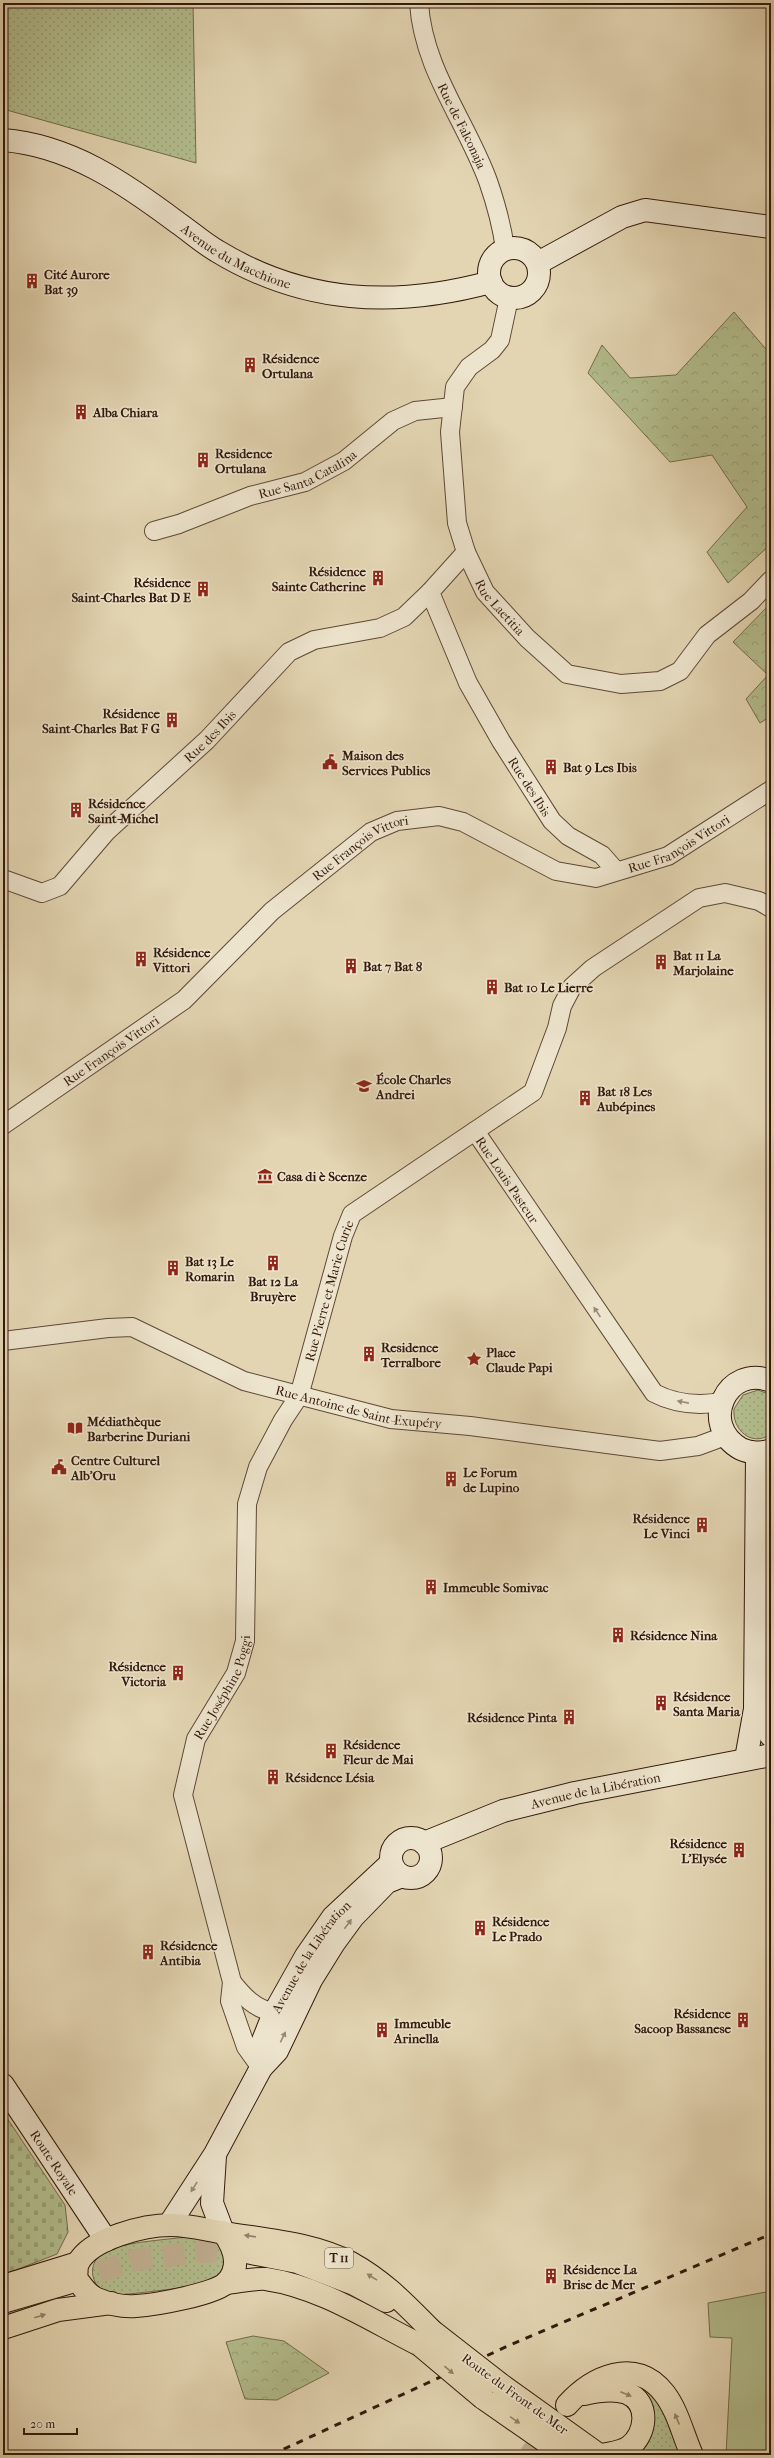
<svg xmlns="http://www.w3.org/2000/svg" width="774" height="2458" viewBox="0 0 774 2458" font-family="'IM FELL French Canon',serif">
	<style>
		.grass { fill: url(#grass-dots); stroke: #736b4c }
		.forest { fill: url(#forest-crowns); stroke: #736b4c }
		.cemetery { fill: url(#cemetery-stones); stroke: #736b4c }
		.pitch { fill: #b3bd8d; stroke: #736b4c }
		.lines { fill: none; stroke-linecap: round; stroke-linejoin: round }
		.primary-tunnel { stroke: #c0af91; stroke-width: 22; stroke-dasharray: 22 11; stroke-linecap: butt }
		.street-casing { stroke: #5f4836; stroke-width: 20 }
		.secondary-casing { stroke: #33190c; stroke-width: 24 }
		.primary-casing { stroke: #33190c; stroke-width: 24 }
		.street { stroke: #ede4cd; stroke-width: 18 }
		.secondary { stroke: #ede4cd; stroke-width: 22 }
		.primary { stroke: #e3d5b2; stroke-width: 22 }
		.rail { stroke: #33190c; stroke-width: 3; stroke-dasharray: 7 7; stroke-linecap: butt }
		.primary-bridge-casing { stroke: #33190c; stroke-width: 24; stroke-linecap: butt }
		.primary-bridge { stroke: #e3d5b2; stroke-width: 22 }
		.oneway { fill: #998976 }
		.oneway2 { fill: #948067 }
		.labels { text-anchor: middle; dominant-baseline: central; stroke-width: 3; stroke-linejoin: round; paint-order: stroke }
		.shield { fill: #ede4cd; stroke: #6b5646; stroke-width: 1 }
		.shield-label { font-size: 12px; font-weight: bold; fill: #33190c }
		.street-label { font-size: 13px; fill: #33190c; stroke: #ede4cd }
		.poi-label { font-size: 13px; font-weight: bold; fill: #33190c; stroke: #ede4cd; text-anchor: start }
	</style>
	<defs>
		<pattern id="grass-dots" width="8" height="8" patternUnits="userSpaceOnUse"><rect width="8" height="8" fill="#b3bd8d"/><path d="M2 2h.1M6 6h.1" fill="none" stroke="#9aa278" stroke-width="1.8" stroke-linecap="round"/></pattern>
		<pattern id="forest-crowns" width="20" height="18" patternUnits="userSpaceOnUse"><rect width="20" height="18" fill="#b3bd8d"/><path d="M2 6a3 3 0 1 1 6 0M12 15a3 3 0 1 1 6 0" fill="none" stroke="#9aa278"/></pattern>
		<pattern id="cemetery-stones" width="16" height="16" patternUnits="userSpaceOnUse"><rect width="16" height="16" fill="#b3bd8d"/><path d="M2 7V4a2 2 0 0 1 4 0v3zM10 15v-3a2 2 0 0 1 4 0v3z" fill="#9aa278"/></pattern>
	</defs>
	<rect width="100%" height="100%" fill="#e3d5b2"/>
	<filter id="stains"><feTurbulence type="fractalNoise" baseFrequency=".005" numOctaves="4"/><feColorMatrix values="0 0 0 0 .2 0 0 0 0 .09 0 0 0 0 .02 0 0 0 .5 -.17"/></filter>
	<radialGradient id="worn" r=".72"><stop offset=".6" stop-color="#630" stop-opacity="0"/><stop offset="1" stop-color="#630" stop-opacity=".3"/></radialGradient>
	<g class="grass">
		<polygon points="3,3 193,3 196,163 3,109"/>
		<path d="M758,1390l13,5v39c-20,14 -39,-5 -37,-25l9,-14z"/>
		<path d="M192,2236c26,2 38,9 29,38 -4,3 -10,8 -15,10 -7,2 -88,12 -93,11 -26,-6 -28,-38 -2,-46 22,-8 56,-9 81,-13z"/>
		<path d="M629,2381l27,13 25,61h-51c29,-36 35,-41 -1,-74z"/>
	</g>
	<g class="forest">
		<polygon points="734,312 771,355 771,544 728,583 707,552 747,507 712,455 670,462 588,373 602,345 630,378 676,375"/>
		<polygon points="771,603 771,716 760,723 746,699 768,675 733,642"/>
		<polygon points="253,2336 284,2341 329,2373 277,2400 245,2399 226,2342"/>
	</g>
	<polygon class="cemetery" points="3,2112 65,2205 68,2232 57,2254 3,2275"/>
	<polygon class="pitch" points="771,2291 771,2455 726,2455 732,2338 710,2337 708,2303"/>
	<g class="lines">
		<g class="primary-tunnel">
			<polyline points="68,2283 135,2260 196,2252 251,2253"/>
			<polyline points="530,2455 553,2423"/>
		</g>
		<g class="street-casing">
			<g id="street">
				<path id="s1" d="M419,3c4,66 47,118 69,178 8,23 14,45 17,68"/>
				<path id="s2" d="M509,298l-9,42 -8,10 -23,17 -14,20 -5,45 7,91 9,29 19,40 42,46 40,36 54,10 39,-3 20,-10 27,-36 44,-34 20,-21"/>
				<path id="s3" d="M154,531l25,-7 71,-28 55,-14 39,-21 49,-40 22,-10 38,-4"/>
				<path id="s4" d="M466,552l-36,40 38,91 33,58 51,80 16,15 34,19 14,16"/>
				<path id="s5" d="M3,879l39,14 18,-7 47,-55 100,-91 82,-88 25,-12 66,-12 24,-11 26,-25"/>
				<path id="s6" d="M3,1125l181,-125 88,-89 99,-79 26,-11 42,-5 24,6 93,49 40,7 72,-22 103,-66"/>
				<path id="s7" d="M3,1341l105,-13 24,-1 112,54 147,38 79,7 190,25 38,-5 27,-10"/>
				<path d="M722,1402c-24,4 -47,2 -68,-9l-179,-262 58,-39 24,-64 5,-22 10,-19 21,-19 106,-70 26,-5 34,8 12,7"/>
				<path d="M232,1982c12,15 22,26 42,31"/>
				<path id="s8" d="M261,2068l-15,-21 -16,-46 2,-19 -49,-187 13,-56 40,-66 9,-32 2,-137 11,-37 25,-47 16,-24 44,-160 9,-22 123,-83"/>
			</g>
		</g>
		<g class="secondary-casing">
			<g id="secondary">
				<path id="s9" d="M3,140c67,5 123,44 175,83 13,9 25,20 39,28 87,53 178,57 274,31"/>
				<circle cx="514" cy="273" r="25"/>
				<polyline points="538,263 622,217 645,210 771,227"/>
				<path d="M771,1381c-44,-18 -73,44 -30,68 9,4 21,5 30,1"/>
				<polyline points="755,1709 771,1736"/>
				<polyline points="746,1759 755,1709 757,1453"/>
				<circle cx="411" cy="1858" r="20"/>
				<path id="s10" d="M424,1843l79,-32 72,-18 196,-38"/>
				<path id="s11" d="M261,2068l1,-25 12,-30 32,-57 27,-39 58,-54"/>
				<path id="s12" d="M3,2085l103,155"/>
				<polyline points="215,2156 212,2203 223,2232"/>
				<polyline points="169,2225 215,2154 261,2068 277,2051 311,1980 334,1943 353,1917 387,1882 402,1876"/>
			</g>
		</g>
		<g class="primary-casing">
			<g id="primary">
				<path d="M223,2232c11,15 19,34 4,50 -10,12 -73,23 -91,24 -12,1 -27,-2 -39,-7 -10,-4 -15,-13 -21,-21 1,-5 0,-12 2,-15 13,-25 67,-38 93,-38 19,0 35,5 54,8 42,7 87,10 126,30 34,19 54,41 81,68"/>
				<polyline points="251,2253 297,2262 354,2284 386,2301"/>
				<path d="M226,2283c12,-1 28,-5 40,-4 55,8 104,41 154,66"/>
				<polyline points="3,2286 78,2263"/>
				<polyline points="3,2302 68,2283"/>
				<polyline points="3,2328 58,2310 111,2303"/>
				<polyline points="500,2384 599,2455"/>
				<path d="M584,2394c13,-3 29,-6 43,-1 23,9 20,41 2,54 -7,5 -18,6 -26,8"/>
				<polyline points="483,2398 565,2455"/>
				<path d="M567,2405c25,-28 69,-49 97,-12 14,18 19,42 28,62"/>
			</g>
		</g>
		<use href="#street" class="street"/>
		<use href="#secondary" class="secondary"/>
		<use href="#primary" class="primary"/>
		<polyline class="rail" points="271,2455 510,2345 771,2234"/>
		<g class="primary-bridge-casing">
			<g id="primary-bridge">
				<polyline points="432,2331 500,2384"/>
				<polyline points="420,2345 483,2398"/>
			</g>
		</g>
		<use href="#primary-bridge" class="primary-bridge"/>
	</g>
	<defs><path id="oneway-solid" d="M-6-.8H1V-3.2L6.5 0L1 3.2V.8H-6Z"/></defs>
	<g class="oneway">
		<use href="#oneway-solid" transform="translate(597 1312) rotate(-124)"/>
		<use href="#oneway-solid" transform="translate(683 1402) rotate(-169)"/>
		<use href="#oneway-solid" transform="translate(348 1924) rotate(-53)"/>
		<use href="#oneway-solid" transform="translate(283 2037) rotate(-64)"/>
		<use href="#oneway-solid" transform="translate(194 2187) rotate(122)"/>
	</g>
	<g class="oneway2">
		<use href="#oneway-solid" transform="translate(250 2236) rotate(-172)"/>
		<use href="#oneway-solid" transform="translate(372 2277) rotate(-148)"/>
		<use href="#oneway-solid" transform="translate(40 2316) rotate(-17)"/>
		<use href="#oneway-solid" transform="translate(449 2370) rotate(40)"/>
		<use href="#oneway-solid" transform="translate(626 2394) rotate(23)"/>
		<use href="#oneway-solid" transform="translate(677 2419) rotate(-113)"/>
		<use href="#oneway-solid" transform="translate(515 2420) rotate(35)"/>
	</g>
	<defs>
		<g id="building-bare" transform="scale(1.2)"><path d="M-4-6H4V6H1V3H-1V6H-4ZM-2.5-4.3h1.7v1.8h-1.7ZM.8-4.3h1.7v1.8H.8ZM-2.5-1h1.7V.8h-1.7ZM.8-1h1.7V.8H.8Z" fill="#8f2418" stroke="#ede4cd" stroke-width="2.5" paint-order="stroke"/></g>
		<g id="civic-bare" transform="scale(1.2)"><path d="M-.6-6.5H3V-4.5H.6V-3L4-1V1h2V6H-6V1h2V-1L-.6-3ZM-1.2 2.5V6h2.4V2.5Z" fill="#8f2418" stroke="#ede4cd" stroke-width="2.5" paint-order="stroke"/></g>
		<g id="school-bare" transform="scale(1.2)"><path d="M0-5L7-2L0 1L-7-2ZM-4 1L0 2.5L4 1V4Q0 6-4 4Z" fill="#8f2418" stroke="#ede4cd" stroke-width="2.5" paint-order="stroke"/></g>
		<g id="museum-bare" transform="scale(1.2)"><path d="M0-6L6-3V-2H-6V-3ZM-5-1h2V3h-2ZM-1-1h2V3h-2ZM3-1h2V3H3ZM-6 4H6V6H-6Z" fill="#8f2418" stroke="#ede4cd" stroke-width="2.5" paint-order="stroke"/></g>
		<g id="sight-bare" transform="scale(1.2)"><path d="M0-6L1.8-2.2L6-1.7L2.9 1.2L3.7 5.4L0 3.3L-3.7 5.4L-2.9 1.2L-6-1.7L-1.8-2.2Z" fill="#8f2418" stroke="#ede4cd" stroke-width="2.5" paint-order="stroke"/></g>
		<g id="library-bare" transform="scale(1.2)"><path d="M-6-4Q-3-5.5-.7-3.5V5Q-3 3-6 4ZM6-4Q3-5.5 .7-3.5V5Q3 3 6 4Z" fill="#8f2418" stroke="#ede4cd" stroke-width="2.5" paint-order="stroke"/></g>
	</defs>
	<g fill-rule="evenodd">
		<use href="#building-bare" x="32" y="281"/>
		<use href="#building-bare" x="250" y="365"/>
		<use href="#building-bare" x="81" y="412"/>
		<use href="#building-bare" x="203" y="460"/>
		<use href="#building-bare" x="378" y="578"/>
		<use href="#building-bare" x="203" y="589"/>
		<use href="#building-bare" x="172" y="720"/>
		<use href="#civic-bare" x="330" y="762"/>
		<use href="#building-bare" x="551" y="767"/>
		<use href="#building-bare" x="76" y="810"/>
		<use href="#building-bare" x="141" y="959"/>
		<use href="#building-bare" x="661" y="962"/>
		<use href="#building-bare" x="351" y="966"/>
		<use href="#building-bare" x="492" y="987"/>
		<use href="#school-bare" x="364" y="1086"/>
		<use href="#building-bare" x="585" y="1098"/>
		<use href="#museum-bare" x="265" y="1176"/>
		<use href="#building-bare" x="273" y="1263"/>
		<use href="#building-bare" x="173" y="1268"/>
		<use href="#building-bare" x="369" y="1354"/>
		<use href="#sight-bare" x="474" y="1359"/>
		<use href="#library-bare" x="75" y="1428"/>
		<use href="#civic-bare" x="59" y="1467"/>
		<use href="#building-bare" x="451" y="1479"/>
		<use href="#building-bare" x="702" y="1525"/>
		<use href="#building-bare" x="431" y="1587"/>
		<use href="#building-bare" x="618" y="1635"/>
		<use href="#building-bare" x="178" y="1673"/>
		<use href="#building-bare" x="661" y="1703"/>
		<use href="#building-bare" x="569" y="1717"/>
		<use href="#building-bare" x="331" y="1751"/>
		<use href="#building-bare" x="273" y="1777"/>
		<use href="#building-bare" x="739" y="1850"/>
		<use href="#building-bare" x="480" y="1928"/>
		<use href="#building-bare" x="148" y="1952"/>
		<use href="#building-bare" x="743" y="2020"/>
		<use href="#building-bare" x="382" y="2030"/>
		<use href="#building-bare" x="551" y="2276"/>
	</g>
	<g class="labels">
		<rect class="shield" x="325" y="2248" width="28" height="20" rx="3"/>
		<g class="shield-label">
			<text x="339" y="2258">T 11</text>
		</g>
		<g class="street-label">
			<text stroke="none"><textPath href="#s1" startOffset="131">Rue de Falconaja</textPath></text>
			<text stroke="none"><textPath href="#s9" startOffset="264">Avenue du Macchione</textPath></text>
			<text stroke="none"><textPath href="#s3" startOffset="164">Rue Santa Catalina</textPath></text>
			<text stroke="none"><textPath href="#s2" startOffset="341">Rue Laetitia</textPath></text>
			<text stroke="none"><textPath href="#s5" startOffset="273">Rue des Ibis</textPath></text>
			<text stroke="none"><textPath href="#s4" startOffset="273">Rue des Ibis</textPath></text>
			<text stroke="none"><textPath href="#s6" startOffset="803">Rue François Vittori</textPath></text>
			<text stroke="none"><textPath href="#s6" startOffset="455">Rue François Vittori</textPath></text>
			<text stroke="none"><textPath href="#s6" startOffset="131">Rue François Vittori</textPath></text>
			<text transform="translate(507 1180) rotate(56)">Rue Louis Pasteur</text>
			<text stroke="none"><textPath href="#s8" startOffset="822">Rue Pierre et Marie Curie</textPath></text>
			<text stroke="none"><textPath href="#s7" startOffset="372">Rue Antoine de Saint-Exupéry</textPath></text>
			<text stroke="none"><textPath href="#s8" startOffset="403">Rue Joséphine Poggi</textPath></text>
			<text stroke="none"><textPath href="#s10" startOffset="180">Avenue de la Libération</textPath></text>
			<text stroke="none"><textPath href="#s11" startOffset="125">Avenue de la Libération</textPath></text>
			<text stroke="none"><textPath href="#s12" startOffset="93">Route Royale</textPath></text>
			<text transform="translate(515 2394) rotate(36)">Route du Front de Mer</text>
		</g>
		<g class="poi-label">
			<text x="44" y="274">Cité Aurore<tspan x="44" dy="15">Bat 39</tspan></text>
			<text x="262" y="358">Résidence<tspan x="262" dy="15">Ortulana</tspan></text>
			<text x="93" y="412">Alba Chiara</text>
			<text x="215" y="453">Residence<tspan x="215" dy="15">Ortulana</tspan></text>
			<text x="366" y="571" text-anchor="end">Résidence<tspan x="366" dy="15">Sainte Catherine</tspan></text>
			<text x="191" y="582" text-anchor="end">Résidence<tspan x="191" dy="15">Saint-Charles Bat D E</tspan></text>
			<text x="160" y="713" text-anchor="end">Résidence<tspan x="160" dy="15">Saint-Charles Bat F G</tspan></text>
			<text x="342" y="755">Maison des<tspan x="342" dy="15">Services Publics</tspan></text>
			<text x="563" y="767">Bat 9 Les Ibis</text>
			<text x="88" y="803">Résidence<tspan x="88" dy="15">Saint-Michel</tspan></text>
			<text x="153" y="952">Résidence<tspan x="153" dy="15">Vittori</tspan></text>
			<text x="673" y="955">Bat 11 La<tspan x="673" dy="15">Marjolaine</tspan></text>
			<text x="363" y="966">Bat 7 Bat 8</text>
			<text x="504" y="987">Bat 10 Le Lierre</text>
			<text x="376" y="1079">École Charles<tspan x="376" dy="15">Andrei</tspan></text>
			<text x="597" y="1091">Bat 18 Les<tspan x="597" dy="15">Aubépines</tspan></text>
			<text x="277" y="1176">Casa di è Scenze</text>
			<text x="185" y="1261">Bat 13 Le<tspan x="185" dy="15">Romarin</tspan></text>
			<text x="273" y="1281" text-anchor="middle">Bat 12 La<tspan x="273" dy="15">Bruyère</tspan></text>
			<text x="381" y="1347">Residence<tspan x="381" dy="15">Terralbore</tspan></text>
			<text x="486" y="1352">Place<tspan x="486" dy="15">Claude Papi</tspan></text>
			<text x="87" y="1421">Médiathèque<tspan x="87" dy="15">Barberine Duriani</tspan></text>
			<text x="71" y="1460">Centre Culturel<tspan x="71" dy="15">Alb'Oru</tspan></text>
			<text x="463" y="1472">Le Forum<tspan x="463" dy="15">de Lupino</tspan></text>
			<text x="690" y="1518" text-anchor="end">Résidence<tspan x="690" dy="15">Le Vinci</tspan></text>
			<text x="443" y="1587">Immeuble Somivac</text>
			<text x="630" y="1635">Résidence Nina</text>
			<text x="166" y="1666" text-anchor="end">Résidence<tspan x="166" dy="15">Victoria</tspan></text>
			<text x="673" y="1696">Résidence<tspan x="673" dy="15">Santa Maria</tspan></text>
			<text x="557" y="1717" text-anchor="end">Résidence Pinta</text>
			<text x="343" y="1744">Résidence<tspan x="343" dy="15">Fleur de Mai</tspan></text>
			<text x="285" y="1777">Résidence Lésia</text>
			<text x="727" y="1843" text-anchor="end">Résidence<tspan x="727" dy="15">L'Elysée</tspan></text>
			<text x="492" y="1921">Résidence<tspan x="492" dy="15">Le Prado</tspan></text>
			<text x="160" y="1945">Résidence<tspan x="160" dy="15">Antibia</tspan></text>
			<text x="731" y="2013" text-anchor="end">Résidence<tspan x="731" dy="15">Sacoop Bassanese</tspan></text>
			<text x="394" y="2023">Immeuble<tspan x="394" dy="15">Arinella</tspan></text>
			<text x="563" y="2269">Résidence La<tspan x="563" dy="15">Brise de Mer</tspan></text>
		</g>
	</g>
	<rect width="774" height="2458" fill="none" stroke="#e3d5b2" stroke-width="16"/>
	<rect x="4" y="4" width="766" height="2450" fill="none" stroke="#33190c" stroke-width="2"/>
	<rect x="8" y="8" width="758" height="2442" fill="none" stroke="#33190c"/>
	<path d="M24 2428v6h53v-6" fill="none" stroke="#33190c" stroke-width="2"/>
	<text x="30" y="2428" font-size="12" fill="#33190c" stroke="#ede4cd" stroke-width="3" paint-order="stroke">20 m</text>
	<rect width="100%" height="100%" filter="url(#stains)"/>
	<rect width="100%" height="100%" fill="url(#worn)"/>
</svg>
